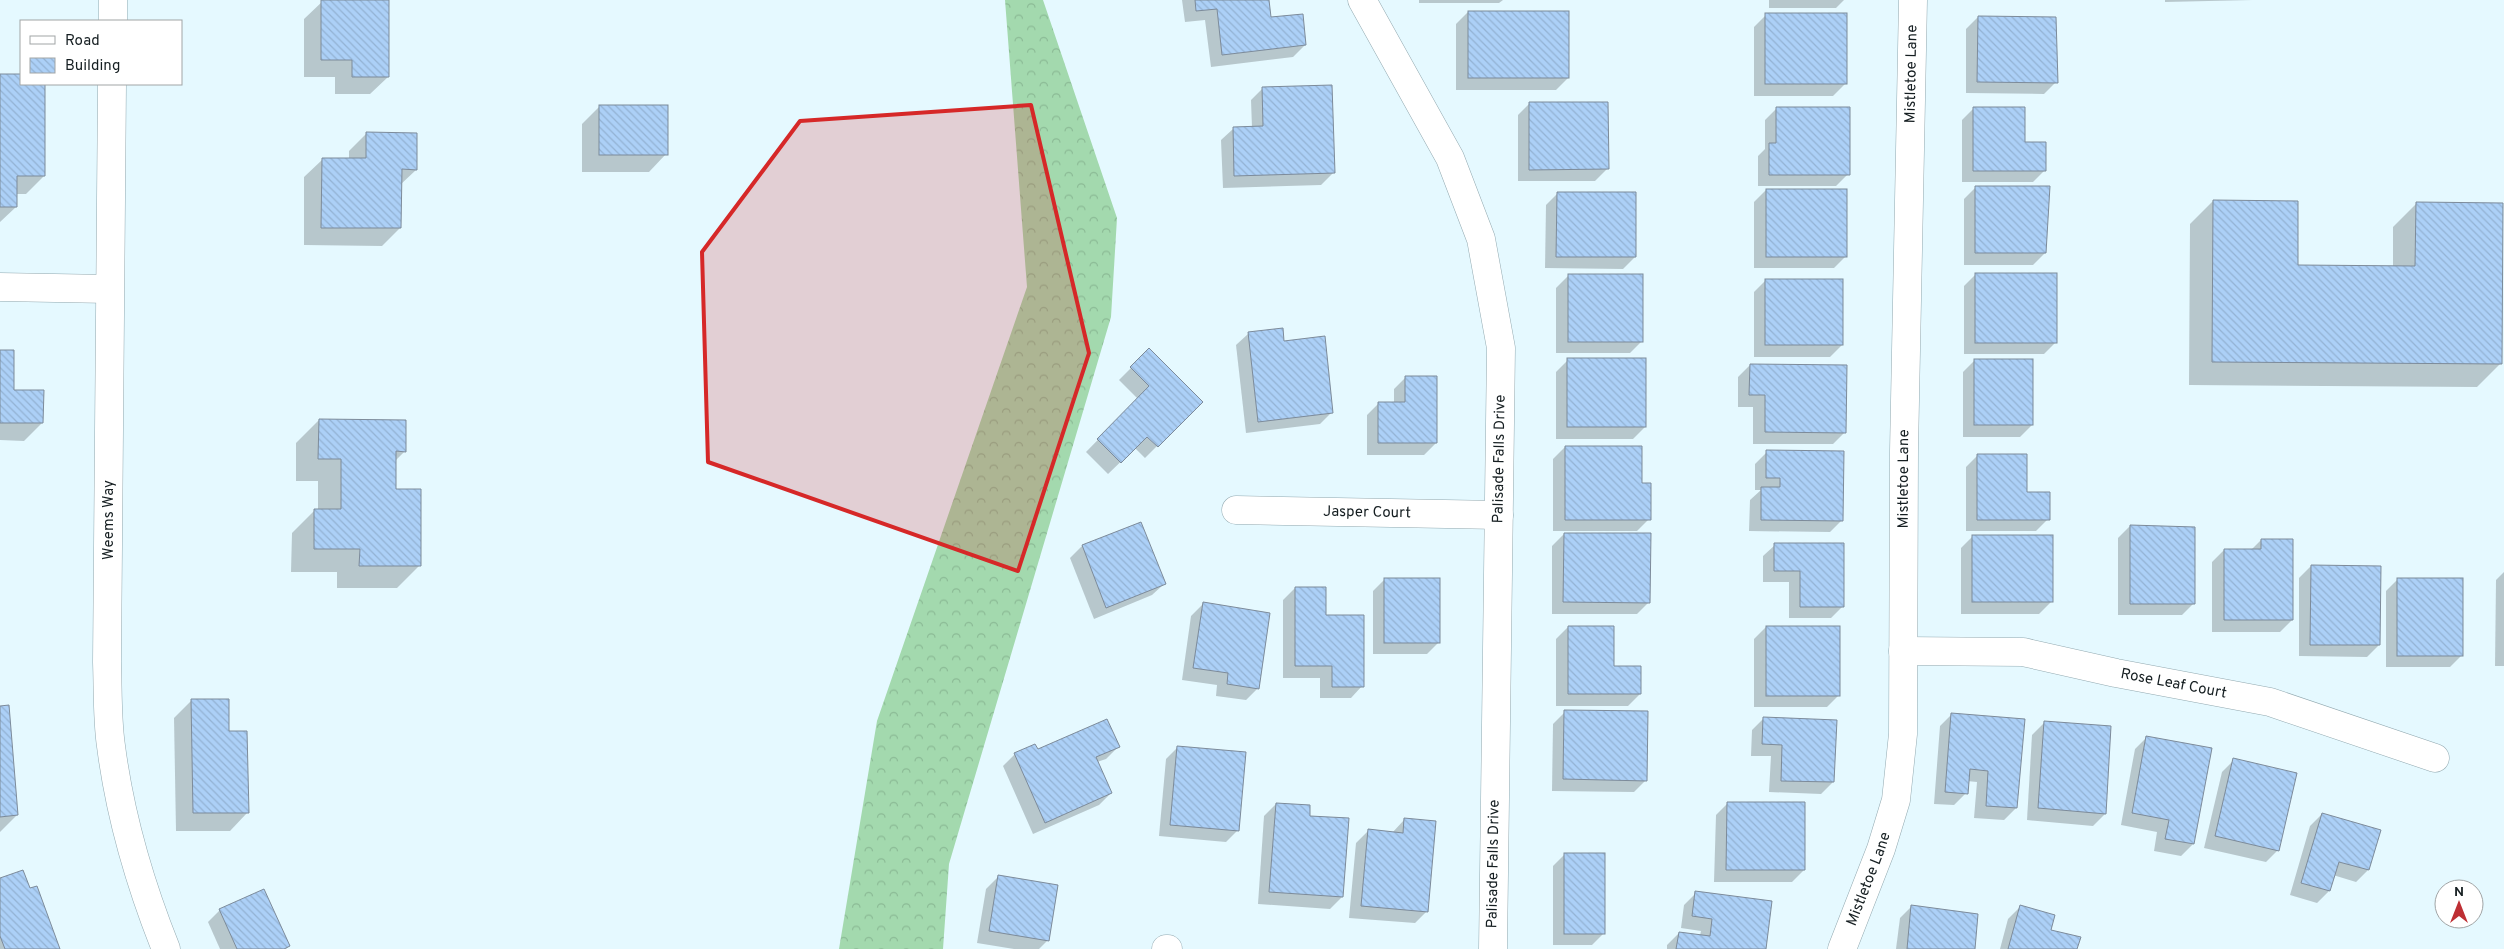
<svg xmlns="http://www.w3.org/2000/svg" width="2504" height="949" viewBox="0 0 2504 949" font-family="Overpass,sans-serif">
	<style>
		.forest { fill: url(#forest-crowns) }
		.shadow { fill: #0003 }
		.building { fill: url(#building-back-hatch); stroke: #7d8b9a }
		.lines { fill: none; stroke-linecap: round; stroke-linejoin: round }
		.minor-casing { stroke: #92a9b0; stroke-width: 29 }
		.minor { stroke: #fff; stroke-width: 28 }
		.marked { fill: #d62828; fill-opacity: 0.2; stroke: #d62828; stroke-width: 4; stroke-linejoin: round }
		.labels { text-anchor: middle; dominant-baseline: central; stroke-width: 4; stroke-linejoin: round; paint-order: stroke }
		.street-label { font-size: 15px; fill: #151e21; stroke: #fff }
	</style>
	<defs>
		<pattern id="forest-crowns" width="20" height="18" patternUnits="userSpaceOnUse" patternTransform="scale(1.25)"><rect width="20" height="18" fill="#a3d9ae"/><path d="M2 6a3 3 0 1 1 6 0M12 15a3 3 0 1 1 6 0" fill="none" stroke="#8bba95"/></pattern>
		<pattern id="building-back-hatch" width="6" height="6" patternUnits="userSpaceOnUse" patternTransform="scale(1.25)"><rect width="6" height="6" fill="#acd0f7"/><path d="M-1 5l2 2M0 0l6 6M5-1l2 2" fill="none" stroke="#93b2d3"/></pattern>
	</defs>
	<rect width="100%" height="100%" fill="#e5f9ff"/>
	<polygon class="forest" points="1005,0 1043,0 1117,218 1111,317 949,864 943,949 839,949 877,721 1027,287"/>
	<g class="shadow">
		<polygon points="324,0 387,0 388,77 370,94 335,94 335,77 304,77 304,19"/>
		<polygon points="1182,0 1268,0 1270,19 1305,45 1293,57 1211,67 1205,20 1185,22"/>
		<polygon points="1419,0 1503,0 1499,3 1419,3"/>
		<polygon points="1769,0 1844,0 1836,8 1769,8"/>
		<polygon points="2165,0 2253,0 2165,2"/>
		<polygon points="1468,12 1568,78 1556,90 1456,90 1456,24"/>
		<polygon points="1766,15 1845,84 1833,96 1754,96 1754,27"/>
		<polygon points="1978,17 2056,82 2044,94 1966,93 1966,29"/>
		<polygon points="0,75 21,75 21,84 44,84 44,176 26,194 16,194 16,207 0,222"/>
		<polygon points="1263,88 1333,173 1321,185 1223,188 1221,140 1233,129 1252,128 1251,100"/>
		<polygon points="1530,103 1607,169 1595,181 1518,181 1518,115"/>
		<polygon points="599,107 666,154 649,172 582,172 582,124"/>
		<polygon points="1777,108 1848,174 1836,186 1758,186 1758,156 1765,149 1765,120"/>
		<polygon points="1974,108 2024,143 2045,170 2033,182 1962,182 1962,120"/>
		<polygon points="367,133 416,170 400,185 400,228 382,246 304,245 304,177 322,160 349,160 349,151"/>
		<polygon points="1976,187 2045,253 2033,265 1964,265 1964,199"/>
		<polygon points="1766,190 1846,256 1834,268 1754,268 1754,202"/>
		<polygon points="1558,193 1635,257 1623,269 1545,268 1546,205"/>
		<polygon points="2213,201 2297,267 2393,267 2393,227 2416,204 2500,364 2477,387 2189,385 2190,224"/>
		<polygon points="1976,274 2056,342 2044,354 1964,354 1964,286"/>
		<polygon points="1568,276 1642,341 1630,353 1556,353 1556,288"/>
		<polygon points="1766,280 1842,345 1830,357 1754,357 1754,292"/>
		<polygon points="1248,334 1283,342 1332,412 1320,424 1246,433 1236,345"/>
		<polygon points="1149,350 1201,402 1145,458 1135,448 1108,474 1086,452 1138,399 1119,380"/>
		<polygon points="0,351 12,391 42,423 24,441 0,440"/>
		<polygon points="1568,360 1645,427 1633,439 1556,439 1556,372"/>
		<polygon points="1975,360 2032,425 2020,437 1963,437 1963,372"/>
		<polygon points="1750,365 1845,432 1833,444 1753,444 1753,407 1738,407 1738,377"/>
		<polygon points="1406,377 1436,443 1424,455 1367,455 1367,415 1379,403 1394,403 1394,389"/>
		<polygon points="319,420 405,451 395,461 395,490 420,565 397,588 337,588 337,572 291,572 292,533 315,510 318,510 318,481 296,481 296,443"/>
		<polygon points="1565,447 1641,484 1649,519 1637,531 1553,531 1553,459"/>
		<polygon points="1767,452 1842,520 1830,532 1749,531 1750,500 1761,490 1755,490 1755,464"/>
		<polygon points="1978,455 2026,493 2048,519 2036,531 1966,531 1966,467"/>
		<polygon points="1140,523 1164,584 1152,595 1094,619 1070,558 1082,546"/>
		<polygon points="2130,526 2194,603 2182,615 2118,615 2118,538"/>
		<polygon points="1564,534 1649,602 1637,614 1552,614 1552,546"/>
		<polygon points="1973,536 2051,602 2039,614 1961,614 1961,548"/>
		<polygon points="2261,540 2292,620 2280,632 2212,632 2212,562 2224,550 2251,550"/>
		<polygon points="1775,545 1843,606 1831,618 1789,618 1789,582 1763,582 1763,556"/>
		<polygon points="2311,566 2379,645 2367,657 2299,656 2299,578"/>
		<polygon points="2504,572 2504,666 2495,666 2496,580"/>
		<polygon points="1385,579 1439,642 1427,654 1373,654 1373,591"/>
		<polygon points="2398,579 2462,655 2450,667 2386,667 2386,591"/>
		<polygon points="1295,588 1324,616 1362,686 1351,698 1320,698 1320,678 1283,678 1283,600"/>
		<polygon points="1203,604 1258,688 1246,700 1216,696 1217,685 1182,680 1191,616"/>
		<polygon points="1568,627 1640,694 1628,706 1556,706 1556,639"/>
		<polygon points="1766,627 1839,695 1827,707 1754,707 1754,639"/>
		<polygon points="192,700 228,733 247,813 230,831 176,831 174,718"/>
		<polygon points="0,707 17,815 0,832"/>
		<polygon points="1565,712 1646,780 1634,792 1552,791 1553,724"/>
		<polygon points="1952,714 2016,808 2004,820 1974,818 1977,782 1967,781 1966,793 1954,805 1934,804 1940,726"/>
		<polygon points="1764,718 1833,782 1821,794 1769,792 1771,756 1751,756 1752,730"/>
		<polygon points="2044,723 2105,814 2093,826 2027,820 2032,735"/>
		<polygon points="2147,737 2193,844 2181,856 2154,851 2157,832 2121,825 2135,749"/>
		<polygon points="1118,747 1106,759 1097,762 1111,793 1099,805 1033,834 1003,766 1015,754 1037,751"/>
		<polygon points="1178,747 1238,830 1226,842 1159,836 1166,759"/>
		<polygon points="2234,760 2278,850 2266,862 2204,848 2222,772"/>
		<polygon points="1728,803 1804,870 1792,882 1714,882 1716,815"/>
		<polygon points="1276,804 1308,817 1342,897 1330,909 1258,904 1264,816"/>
		<polygon points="2322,814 2379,831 2368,870 2356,882 2333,875 2329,891 2317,903 2290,895 2310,826"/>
		<polygon points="1404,820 1427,911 1415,923 1349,918 1356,843 1368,831 1392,833"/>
		<polygon points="1565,854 1604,933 1592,945 1553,945 1553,866"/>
		<polygon points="998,877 1048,940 1039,949 1014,949 977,943 986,889"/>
		<polygon points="0,880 59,949 0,949"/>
		<polygon points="1696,893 1765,949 1667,949 1667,945 1679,933 1700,936 1701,931 1681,928 1684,905"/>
		<polygon points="1912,906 1973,949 1896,949 1900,918"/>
		<polygon points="2020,907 2076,949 2000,949 2008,919"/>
		<polygon points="220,910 289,946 286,949 220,949 208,922"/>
	</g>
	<g class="building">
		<polygon points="321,0 389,0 389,77 352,77 352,60 321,60"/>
		<polygon points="1195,0 1269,0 1271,17 1303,14 1306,45 1222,55 1217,9 1196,11"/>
		<rect x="1468" y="11" width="101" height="67"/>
		<rect x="1765" y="13" width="82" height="71"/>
		<polygon points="1978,16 2056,17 2058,83 1977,82"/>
		<polygon points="0,74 21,74 21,84 45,84 45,176 17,176 17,207 0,207"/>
		<polygon points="1332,85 1335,173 1234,176 1233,127 1263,126 1262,87"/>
		<polygon points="1529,102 1608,102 1609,169 1529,170"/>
		<rect x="599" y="105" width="69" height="50"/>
		<polygon points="1776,107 1850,107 1850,175 1769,175 1769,143 1776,143"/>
		<polygon points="1973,107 2025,107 2025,142 2046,142 2046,171 1973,171"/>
		<polygon points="366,132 417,133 417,170 402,169 401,228 321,228 322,158 366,158"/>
		<polygon points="1975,186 2050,186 2046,253 1975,253"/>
		<rect x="1766" y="189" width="81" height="68"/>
		<polygon points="1557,192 1636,192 1636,257 1556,257"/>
		<polygon points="2213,200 2298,201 2298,265 2415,266 2416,202 2503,203 2502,364 2212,362"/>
		<rect x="1975" y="273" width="82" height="70"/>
		<rect x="1568" y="274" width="75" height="68"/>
		<rect x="1765" y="279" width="78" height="66"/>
		<polygon points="1283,328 1284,341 1325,336 1333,413 1258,422 1248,332"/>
		<polygon points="1149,348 1203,402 1158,447 1147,437 1121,463 1097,439 1149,386 1130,367"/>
		<polygon points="0,350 14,350 14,390 44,390 43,423 0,423"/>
		<rect x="1567" y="358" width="79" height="69"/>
		<rect x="1974" y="359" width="59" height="66"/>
		<polygon points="1750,364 1847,365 1846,433 1765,432 1765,395 1749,395"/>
		<polygon points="1405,376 1437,376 1437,443 1378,443 1378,402 1405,402"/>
		<polygon points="319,419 406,420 406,452 396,451 396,489 421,489 421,566 359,566 360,549 314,549 314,509 341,509 341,459 318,459"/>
		<polygon points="1565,446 1642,446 1642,483 1651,483 1651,520 1565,520"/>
		<polygon points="1766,450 1844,451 1843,521 1761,520 1761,487 1780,487 1780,478 1766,478"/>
		<polygon points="1977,454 2027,454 2027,492 2050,492 2050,520 1977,520"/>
		<polygon points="1141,522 1166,584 1106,608 1082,545"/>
		<polygon points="2130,525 2195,527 2195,604 2130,604"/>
		<polygon points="1564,533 1651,533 1650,603 1563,602"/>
		<rect x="1972" y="535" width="81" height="67"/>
		<polygon points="2261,539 2293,539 2293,620 2224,620 2224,549 2261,549"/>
		<polygon points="1774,543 1844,543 1844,607 1800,607 1800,571 1774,571"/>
		<polygon points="2311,565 2381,566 2380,645 2310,645"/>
		<rect x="1384" y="578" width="56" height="65"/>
		<rect x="2397" y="578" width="66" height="78"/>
		<polygon points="1295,587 1326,587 1326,615 1364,615 1364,687 1332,687 1332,666 1295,666"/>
		<polygon points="1203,602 1270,613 1259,689 1227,684 1228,673 1193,668"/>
		<polygon points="1568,626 1614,626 1614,666 1641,666 1641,694 1568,694"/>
		<rect x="1766" y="626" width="74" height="70"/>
		<polygon points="191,699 229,699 229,731 247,731 249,813 193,813"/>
		<polygon points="9,705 18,815 0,817 0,706"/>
		<polygon points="1564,710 1648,711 1647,781 1563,779"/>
		<polygon points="1951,713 2025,719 2017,808 1986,806 1988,771 1970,769 1968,794 1945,792"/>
		<polygon points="1763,717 1837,720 1834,782 1781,781 1782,745 1762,744"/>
		<polygon points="1107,719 1120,747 1096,757 1112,793 1045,823 1014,753 1035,744 1038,749"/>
		<polygon points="2044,721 2111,726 2106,814 2038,808"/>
		<polygon points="2146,736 2212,748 2194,844 2165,839 2169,820 2132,813"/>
		<polygon points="1177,746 1246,752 1239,831 1170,825"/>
		<polygon points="2233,758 2297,773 2279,851 2215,836"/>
		<polygon points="1727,802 1805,802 1805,870 1726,870"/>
		<polygon points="1276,803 1310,805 1310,816 1349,818 1343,897 1269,892"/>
		<polygon points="2322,813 2381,830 2369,870 2339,862 2330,891 2301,883"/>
		<polygon points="1404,818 1436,821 1428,912 1361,906 1368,829 1403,833"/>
		<rect x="1564" y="853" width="41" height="81"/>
		<polygon points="23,870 30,888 37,886 60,949 5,949 0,936 0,878"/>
		<polygon points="998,875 1058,885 1049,941 989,931"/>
		<polygon points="264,889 290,946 284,949 237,949 219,909"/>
		<polygon points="1695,891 1772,901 1766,949 1676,949 1679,932 1710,936 1712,919 1692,916"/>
		<polygon points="1911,905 1978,914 1975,949 1907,949"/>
		<polygon points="2020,905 2055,915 2051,930 2081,937 2077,949 2008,949"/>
	</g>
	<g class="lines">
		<g class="minor-casing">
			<g id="minor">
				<polyline points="1362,0 1450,158 1481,239 1501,348 1493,949"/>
				<polyline points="113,21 113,0"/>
				<path d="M112,84l-5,578c1,28 0,57 4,84 9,70 29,138 55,203"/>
				<polyline points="0,287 109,289"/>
				<path id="s1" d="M1236,510l263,5"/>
				<path id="s2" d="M1903,651l120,1 93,21 154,29 165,56"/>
				<polyline points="1166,949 1168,949"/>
				<path id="s3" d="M1842,949l39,-100 15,-49 7,-66 1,-283 9,-451"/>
			</g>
		</g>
		<use href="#minor" class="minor"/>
	</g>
	<path class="marked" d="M1031,105l58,248 -71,218 -310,-109 -6,-210 98,-131z"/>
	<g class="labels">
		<g class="street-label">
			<text stroke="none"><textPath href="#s3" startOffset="885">Mistletoe Lane</textPath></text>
			<text transform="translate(1500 459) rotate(-89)">Palisade Falls Drive</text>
			<text stroke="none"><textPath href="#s3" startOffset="480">Mistletoe Lane</textPath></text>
			<text stroke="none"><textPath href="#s1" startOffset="131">Jasper Court</textPath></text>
			<text transform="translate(109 520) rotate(-90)">Weems Way</text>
			<text stroke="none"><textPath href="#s2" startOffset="274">Rose Leaf Court</textPath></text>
			<text transform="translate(1494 864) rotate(-89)">Palisade Falls Drive</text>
			<text stroke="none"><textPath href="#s3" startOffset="75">Mistletoe Lane</textPath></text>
		</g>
	</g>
	<rect x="20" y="20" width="162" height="65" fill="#ffffff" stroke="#a1a5a6"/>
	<rect x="30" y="36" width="25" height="8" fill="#ffffff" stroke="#a1a5a6"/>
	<text x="65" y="45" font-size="15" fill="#151e21">Road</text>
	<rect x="30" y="58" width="25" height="15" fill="url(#building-back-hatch)" stroke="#a1a5a6"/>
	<text x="65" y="70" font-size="15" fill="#151e21">Building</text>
	<g transform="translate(2459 904)"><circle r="24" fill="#ffffff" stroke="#a1a5a6"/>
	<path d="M0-4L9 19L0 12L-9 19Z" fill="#be2f34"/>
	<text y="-8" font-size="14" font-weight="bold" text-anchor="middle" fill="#151e21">N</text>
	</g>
</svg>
